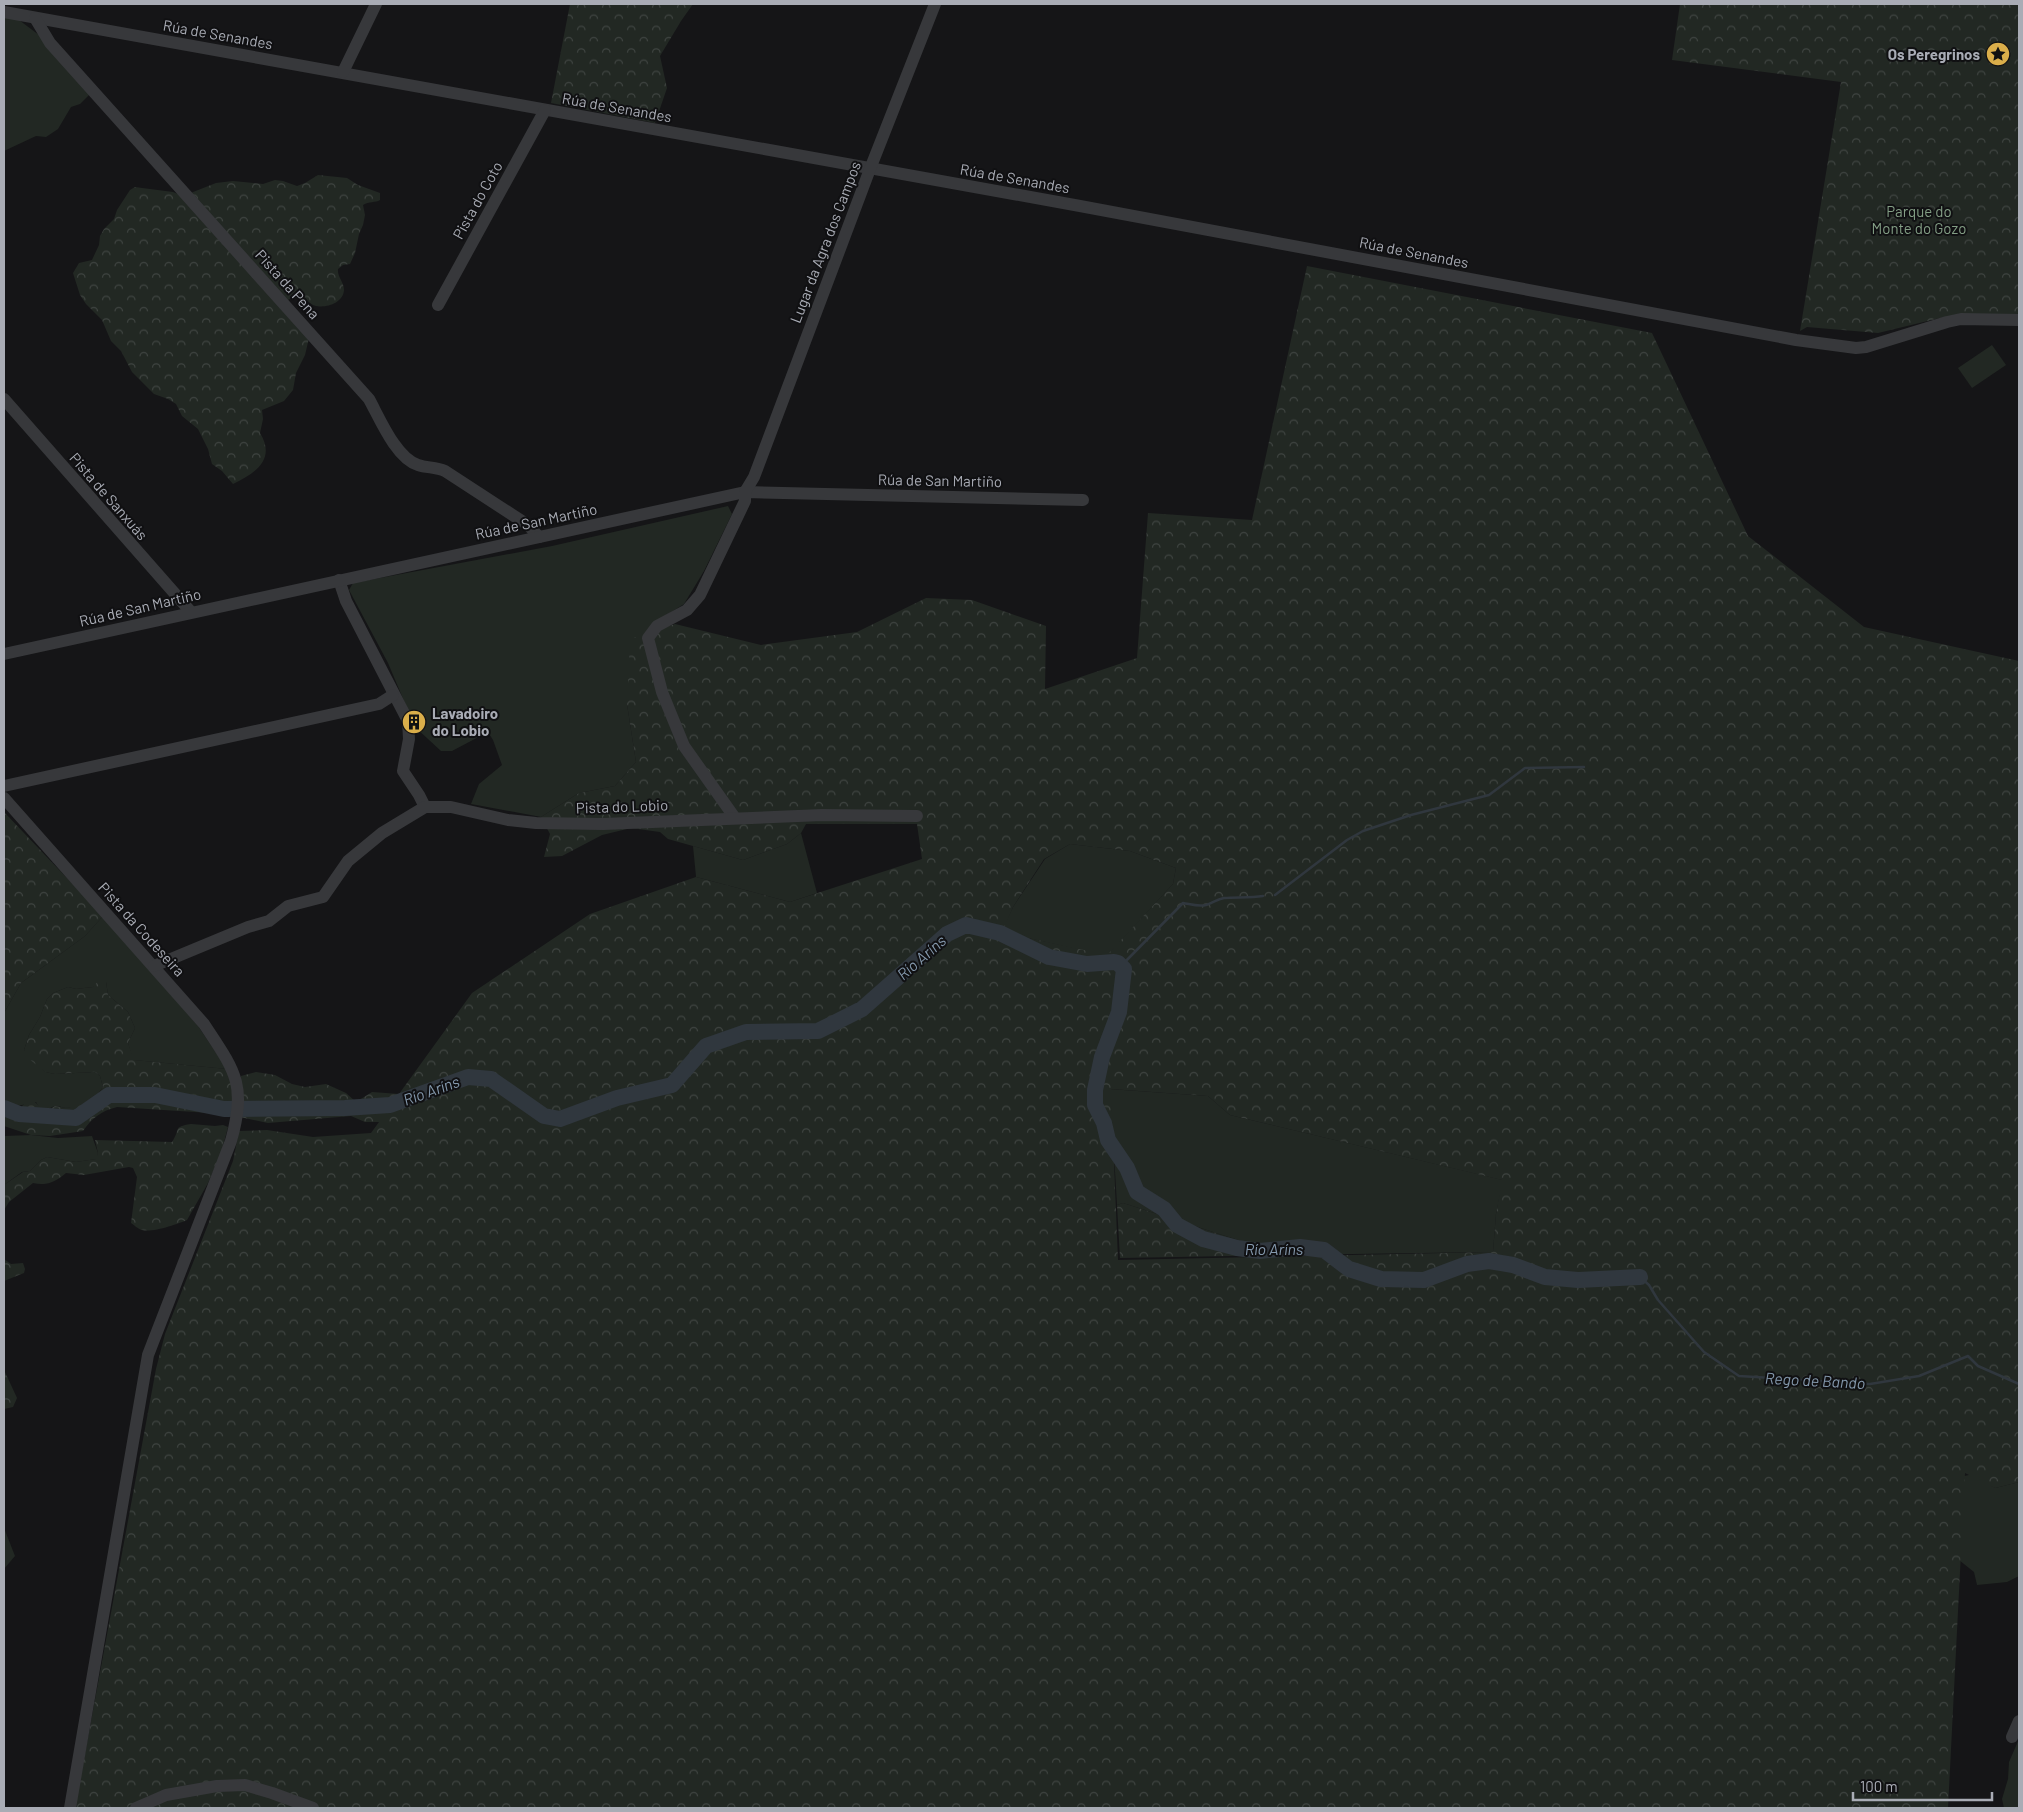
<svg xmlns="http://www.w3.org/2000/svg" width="2023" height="1812" viewBox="0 0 2023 1812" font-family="Barlow,sans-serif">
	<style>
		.grass { fill: #222823 }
		.forest { fill: url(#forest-crowns); fill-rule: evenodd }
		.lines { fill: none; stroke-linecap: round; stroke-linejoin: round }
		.stream { stroke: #30373e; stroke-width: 2.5 }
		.river { stroke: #30373e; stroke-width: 16 }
		.minor { stroke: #37383b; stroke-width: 12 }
		.labels { text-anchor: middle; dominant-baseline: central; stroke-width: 4; stroke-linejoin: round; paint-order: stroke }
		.street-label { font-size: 15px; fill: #a9acb5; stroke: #101012 }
		.poi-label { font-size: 15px; font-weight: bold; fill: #a9acb5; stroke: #101012; text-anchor: end }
		.park-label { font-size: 15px; fill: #839e85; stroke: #101012 }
		.water-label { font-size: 16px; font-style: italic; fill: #8498ac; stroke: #101012 }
	</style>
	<defs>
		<pattern id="forest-crowns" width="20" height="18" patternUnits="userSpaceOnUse" patternTransform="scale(1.25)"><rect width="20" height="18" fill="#222823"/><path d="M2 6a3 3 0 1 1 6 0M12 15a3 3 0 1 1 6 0" fill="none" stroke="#3f4441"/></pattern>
	</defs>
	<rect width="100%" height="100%" fill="#151517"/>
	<g class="grass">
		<polygon points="4,17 19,20 39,35 90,94 80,104 71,107 58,129 46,137 36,136 4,151"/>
		<polygon points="1992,345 2006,365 1972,388 1958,368"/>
		<polygon points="728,506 732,514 704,571 684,604 654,623 627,704 636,762 615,786 579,793 541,817 471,804 479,784 502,765 493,740 488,732 452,751 441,751 415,727 388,663 349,590 353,583 552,546"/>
		<polygon points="801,833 817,893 790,902 696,877 693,846 743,860 787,844"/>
		<polygon points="1070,844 1130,851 1176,868 1173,884 1107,956 1015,935 1003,928 1013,907 1045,859"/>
		<path d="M103,916l95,110 29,43 -94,-9 -5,-17 7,-15 -7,-16 -20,-17 -2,-13 -13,5 -17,2 -8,-2 -15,6 -6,6 -7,18 -11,18 -5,15 21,22 10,2 40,-2 5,4 3,11c-8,13 -20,20 -36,21 -3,0 -8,-2 -11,-2 -4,0 -10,5 -14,7l-6,-11 -23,5 -9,-8v-86l17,-30 64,-47z"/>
		<polygon points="1110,1089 1208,1096 1230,1115 1503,1180 1496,1214 1493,1252 1284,1255 1123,1203 1117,1205"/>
		<polygon points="31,1135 58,1138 92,1136 98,1153 97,1159 76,1162 47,1157 41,1160 30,1171 22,1172 4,1185 4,1136"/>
		<polygon points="1973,1474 1995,1488 2019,1482 2019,1576 2007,1582 1977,1585 1974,1572 1954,1556 1947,1480"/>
		<polygon points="4,1528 15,1556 4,1569"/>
		<polygon points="2019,1739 2019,1808 2004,1808 2002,1799 2008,1779 2009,1762"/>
	</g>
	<g class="forest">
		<polygon points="570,4 693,4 681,21 660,56 667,88 655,123 551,103"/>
		<polygon points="1680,4 2019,4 2019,314 1940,318 1878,333 1807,327 1800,331 1841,82 1672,60"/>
		<path d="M318,175l29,3 11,7 22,8v7c-5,3 -11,1 -17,5l2,10 -2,10 -4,9 -4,19 -5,11 -7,1 -5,4c-1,8 6,13 6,21 -1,13 -17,18 -28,16 -8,-2 -12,-11 -19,-12l-9,6 21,38 -4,17 -9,18 -3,17 -9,11 -22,9 1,9 -3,14c16,26 -4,40 -27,51l-11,-13 -10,-7 -4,-15 -10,-20 -16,-13 -6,-12 -8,-5 -14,-5 -22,-22 -11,-21 -10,-10 -9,-21 -16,-16 -6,-9 -7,-22 6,-10 13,-3 7,-15 1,-9 4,-7 10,-10 3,-9 13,-20 5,-3 7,1 31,4 10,4 33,-13 17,-2 30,3 12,-4 8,1 14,5 8,-3z"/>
		<path d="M1307,266l345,67 96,203 116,91 155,34v821l-24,6 -30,-15 -17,335h-1873l81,-439 9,-35 68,-173 6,-30 28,-1 46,7 58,-4 8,-11h-14l-14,-6 -83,7 -42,-9 -109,-7c-16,4 -25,11 -34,24l-33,5 -19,-1 -27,-9v-27c8,7 15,13 23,2l6,-1 7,7 2,6 13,-7 12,2 20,-5 12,-10 4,-6 -3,-11 -5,-4 -40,2 -10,-2 -17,-14 -4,-8 5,-15 11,-18 7,-18 6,-6 15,-6 8,2 17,-2 7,-8 6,3 2,13 20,17 7,16 -7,15 6,17 93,9 14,13v-6l15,-4 19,3 17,9 13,3 21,-3 20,9 10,9 16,-10 27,2 73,-101 118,-79 106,-37 94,25 132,-43 -5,-35h-111l-5,9 -14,11 -44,16 -75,-21 -8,-7 -29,-4 -29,7 -40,21 -18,1 6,-23 -9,-17 38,-24 36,-7 21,-24 -9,-58 3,-65 45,-15 86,21 96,-13 69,-34 46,2 74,26 -1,63 92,-31 11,-145 104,7zM1070,844l60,7 46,17 -3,16 -66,71 -92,-20 -11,-7 9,-21 31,-48zM1111,1089l97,7 22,19 272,65 -6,34 -3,38 -375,8z"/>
		<polygon points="4,812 103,916 85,936 21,983 4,1013"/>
		<path d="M191,1124l24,2 8,-1 5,2 -6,23 -14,33 -21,37c-9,4 -35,13 -45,10 -4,-1 -8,-5 -11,-7l6,-46 -4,-9 -4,-1 -45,8 -18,-2c-11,9 -18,13 -33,10l-24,19 -5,8v-25l19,-13 7,-1 11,-11 6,-3 29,5 20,-3 2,-6 -3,-13 77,2c9,-13 0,-15 19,-18z"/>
		<polygon points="1123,1203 1284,1255 1120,1258 1117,1205"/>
		<polygon points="4,1259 11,1264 23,1263 25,1269 24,1273 4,1281"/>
		<polygon points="4,1370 17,1398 13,1407 4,1409"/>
	</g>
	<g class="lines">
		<g class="stream">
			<polyline points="1275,895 1347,840 1363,831 1411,815 1489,795 1525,768 1584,767"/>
			<path d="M1121,966l62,-63c7,1 15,4 23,2 7,-2 11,-6 18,-7 13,-1 26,0 39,-2"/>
			<polyline points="1640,1277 1649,1285 1658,1300 1704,1352 1739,1376 1870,1384 1919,1376 1968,1356 1978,1366 2019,1384"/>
		</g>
		<polyline class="river" points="4,1108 19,1114 76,1118 109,1095 155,1095 224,1109 345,1108 390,1105 468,1077 491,1079 544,1116 560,1119 617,1098 672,1085 706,1046 746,1032 818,1031 862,1009 947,934 966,925 1000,933 1049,957 1087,964 1114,962 1118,963 1124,969 1119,1012 1102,1057 1095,1090 1095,1105 1104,1123 1108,1140 1127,1168 1137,1192 1164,1209 1177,1225 1203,1239 1237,1248 1260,1251 1300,1247 1324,1250 1349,1269 1381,1279 1424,1280 1467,1264 1489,1261 1513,1265 1545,1277 1578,1280 1640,1277"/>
		<g class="minor">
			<polyline points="4,12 1080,206 1796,340 1856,348 1866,347 1947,322 1961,319 2019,320"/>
			<path d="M35,18l15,25 319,356c11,20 27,59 49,66 9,3 18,2 27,6l83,54 11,12"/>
			<polyline points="343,72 376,4"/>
			<polyline points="438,305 545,110"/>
			<polyline points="4,399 191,612"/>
			<polyline points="339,580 346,601 408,721 409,739 403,771 419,795 425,807"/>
			<polyline points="4,654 745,492 1083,500"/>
			<polyline points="4,786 379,704 393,695"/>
			<path d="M4,798l200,226c31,47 43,60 27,117l-83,214 -78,453"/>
			<polyline points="735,818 684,746 662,692 648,638 657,626 687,610 700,595 745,501 745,492 754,477 870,169 935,4"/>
			<polyline points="154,966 248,927 269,921 288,906 323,897 348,861 382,833 425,807 451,807 508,820 536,823 603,824 822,815 917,816"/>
			<polyline points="2012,1737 2019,1721"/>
			<polyline points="136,1808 166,1795 217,1786 245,1785 272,1793 313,1808"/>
		</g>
	</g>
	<defs>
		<g id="sight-disc" transform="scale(1.25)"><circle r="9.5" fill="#daae4a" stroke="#101012"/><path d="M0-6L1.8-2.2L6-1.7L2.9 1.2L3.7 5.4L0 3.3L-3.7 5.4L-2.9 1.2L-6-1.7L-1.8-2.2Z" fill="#111"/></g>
		<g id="building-disc" transform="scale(1.25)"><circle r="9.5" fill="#daae4a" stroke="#101012"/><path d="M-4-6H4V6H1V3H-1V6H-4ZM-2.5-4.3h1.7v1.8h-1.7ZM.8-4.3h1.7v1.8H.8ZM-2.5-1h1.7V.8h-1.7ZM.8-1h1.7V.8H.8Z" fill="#111"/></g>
	</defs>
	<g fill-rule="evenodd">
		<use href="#sight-disc" x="1998" y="54"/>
		<use href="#building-disc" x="414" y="722"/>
	</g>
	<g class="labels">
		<g class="street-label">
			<text transform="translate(218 34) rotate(10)">Rúa de Senandes</text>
			<text transform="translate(617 107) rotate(10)">Rúa de Senandes</text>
			<text transform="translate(1015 178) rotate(10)">Rúa de Senandes</text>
			<text transform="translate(477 200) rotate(-61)">Pista do Coto</text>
			<text transform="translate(825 242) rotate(-69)">Lugar da Agra dos Campos</text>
			<text transform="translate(1414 252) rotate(11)">Rúa de Senandes</text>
			<text transform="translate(288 284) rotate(48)">Pista da Pena</text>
			<text transform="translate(940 480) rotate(1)">Rúa de San Martiño</text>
			<text transform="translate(109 496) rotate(49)">Pista de Sanxuás</text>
			<text transform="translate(536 521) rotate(-12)">Rúa de San Martiño</text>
			<text transform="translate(140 607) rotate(-13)">Rúa de San Martiño</text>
			<text transform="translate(622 806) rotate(-2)">Pista do Lobio</text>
			<text transform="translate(142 929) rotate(48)">Pista da Codeseira</text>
		</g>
		<g class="poi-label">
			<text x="1980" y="54">Os Peregrinos</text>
			<text x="432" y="713" text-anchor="start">Lavadoiro<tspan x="432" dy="17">do Lobio</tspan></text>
		</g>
		<g class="park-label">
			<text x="1919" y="211">Parque do<tspan x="1919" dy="17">Monte do Gozo</tspan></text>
		</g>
		<g class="water-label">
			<text transform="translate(921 957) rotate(-41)">Río Aríns</text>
			<text transform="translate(431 1090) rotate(-20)">Río Aríns</text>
			<text x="1274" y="1248">Río Aríns</text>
			<text transform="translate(1815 1380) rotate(3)">Rego de Bando</text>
		</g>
	</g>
	<rect width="2023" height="1812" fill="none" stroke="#a9acb5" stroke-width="10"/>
	<path d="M1853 1792v8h139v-8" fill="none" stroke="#a9acb5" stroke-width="2.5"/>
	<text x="1860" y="1792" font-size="15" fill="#a9acb5" stroke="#101012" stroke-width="4" paint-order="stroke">100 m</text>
</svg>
